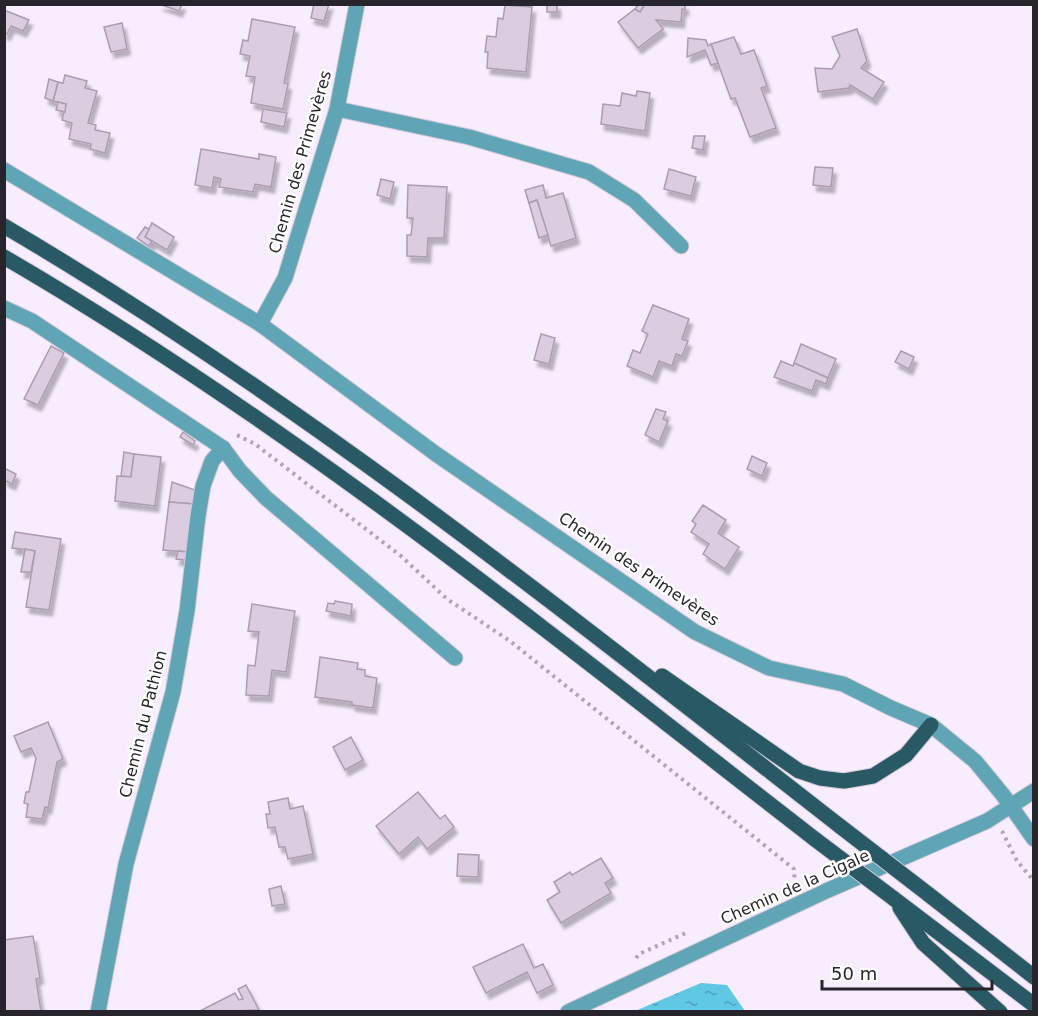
<svg xmlns="http://www.w3.org/2000/svg" width="1038" height="1016" viewBox="0 0 1038 1016" font-family="'DejaVu Sans',sans-serif">
	<style>
		.water { fill: url(#water-ripples) }
		.building { fill: #dbccdf; stroke: #ab9daf; stroke-width: 1.5; filter: url(#shadow) }
		.lines { fill: none; stroke-linecap: round; stroke-linejoin: round }
		.street-casing { stroke: #d3c9d8; stroke-width: 17 }
		.primary-casing { stroke: #d3c9d8; stroke-width: 17 }
		.path { stroke: #aea6b3; stroke-width: 4; stroke-dasharray: 3 4.5; stroke-linecap: butt }
		.street { stroke: #60a5b6; stroke-width: 15 }
		.primary { stroke: #285965; stroke-width: 15 }
		.primary-bridge-casing { stroke: #d3c9d8; stroke-width: 17; stroke-linecap: butt }
		.primary-bridge { stroke: #285965; stroke-width: 15 }
		.labels { text-anchor: middle; dominant-baseline: central; stroke-width: 5; stroke-linejoin: round; paint-order: stroke }
		.street-label { font-size: 16px; fill: #28242b; stroke: #fff }
	</style>
	<defs>
		<pattern id="water-ripples" width="26" height="14" patternUnits="userSpaceOnUse" patternTransform="scale(1.5)"><rect width="26" height="14" fill="#60c7e5"/><path d="M2 4q2-2 4 0t4 0M15 11q2-2 4 0t4 0" fill="none" stroke="#4fa1ba"/></pattern>
		<filter id="shadow"><feDropShadow dx="3.5" dy="6" stdDeviation="1.5" flood-color="#0004"/></filter>
	</defs>
	<rect width="100%" height="100%" fill="#f8edfe"/>
	<polygon class="water" points="701,983 727,985 745,1011 635,1011"/>
	<g class="building">
		<polygon points="159,4 182,4 179,11"/>
		<polygon points="314,4 329,4 324,21 311,18"/>
		<rect x="547" y="4" width="10" height="8"/>
		<polygon points="645,4 685,4 685,10 682,9 681,22 656,20 663,29 638,48 618,22 635,9 640,12"/>
		<polygon points="645,4 640,12 635,9 639,4"/>
		<polygon points="505,5 532,7 526,72 487,68 488,52 485,52 487,36 496,37 498,18 503,19"/>
		<polygon points="4,10 29,20 23,31 11,26 7,34 4,34"/>
		<polygon points="252,19 295,27 284,83 288,84 283,109 251,103 255,77 246,76 250,56 240,54 243,40 248,41"/>
		<polygon points="122,23 127,49 111,52 104,27"/>
		<polygon points="857,29 867,61 861,68 884,82 873,99 850,85 849,88 818,92 815,68 832,69 840,56 832,37"/>
		<polygon points="734,37 741,54 754,50 767,86 761,88 776,128 750,137 735,98 731,99 711,44"/>
		<polygon points="688,38 706,40 708,46 711,44 718,63 711,65 705,50 687,57"/>
		<polygon points="65,75 87,81 85,88 97,91 88,123 96,125 95,130 110,133 105,153 90,149 91,144 69,139 72,123 62,120 66,104 53,101 58,82 63,83"/>
		<polygon points="49,79 58,82 53,101 45,98"/>
		<polygon points="637,91 650,93 645,131 601,124 603,104 620,106 622,93 636,96"/>
		<polygon points="58,102 66,104 65,112 56,110"/>
		<polygon points="263,109 287,113 284,127 261,122"/>
		<polygon points="694,136 705,136 703,150 692,148"/>
		<polygon points="201,149 259,159 259,154 276,157 271,187 255,184 253,192 219,187 221,179 214,177 212,188 195,185"/>
		<polygon points="815,167 833,168 831,187 813,185"/>
		<polygon points="669,169 696,177 691,196 664,189"/>
		<polygon points="381,179 394,182 390,199 377,195"/>
		<polygon points="408,185 447,187 444,238 428,238 427,257 407,256 407,235 411,235 413,218 407,218"/>
		<polygon points="543,185 546,198 563,193 576,238 551,246 537,200 529,203 525,190"/>
		<polygon points="537,200 548,235 539,238 529,203"/>
		<polygon points="152,223 174,237 167,250 145,237"/>
		<polygon points="145,227 149,229 145,237 152,241 149,246 137,238"/>
		<polygon points="653,305 689,319 682,339 688,341 682,356 676,354 672,366 659,361 653,377 627,366 633,350 640,353 648,334 642,331"/>
		<polygon points="541,334 555,338 549,364 534,360"/>
		<polygon points="801,344 836,359 828,378 794,363"/>
		<polygon points="51,346 64,353 38,405 24,399"/>
		<polygon points="901,351 914,357 909,369 895,362"/>
		<polygon points="781,361 793,366 794,363 828,378 826,384 816,380 812,391 774,377"/>
		<polygon points="656,409 666,412 663,419 668,421 659,442 645,435"/>
		<polygon points="183,432 195,441 193,445 180,437"/>
		<polygon points="124,452 134,454 131,477 121,476"/>
		<polygon points="134,454 161,457 155,506 115,501 117,476 131,477"/>
		<polygon points="752,456 767,463 762,476 747,469"/>
		<polygon points="4,468 16,474 12,484 4,480"/>
		<polygon points="172,482 195,490 194,504 169,502"/>
		<polygon points="169,502 194,504 187,552 163,550"/>
		<polygon points="703,505 726,520 718,533 739,547 725,569 703,554 709,544 691,532 696,524 692,521"/>
		<polygon points="15,532 61,539 49,610 26,607 35,551 12,548"/>
		<polygon points="25,549 35,551 31,572 21,572"/>
		<polygon points="178,551 187,552 185,560 176,559"/>
		<polygon points="335,601 352,604 351,616 326,611 328,603 334,604"/>
		<polygon points="252,604 295,611 286,672 272,670 269,696 246,695 248,665 255,666 259,632 248,631"/>
		<polygon points="320,657 358,663 357,669 365,670 365,676 377,678 373,708 352,705 352,702 315,697"/>
		<polygon points="48,722 63,759 57,762 48,808 45,807 42,819 26,817 28,804 24,803 26,792 29,792 36,758 31,748 21,752 14,736"/>
		<polygon points="351,737 363,760 345,770 333,747"/>
		<polygon points="418,792 440,819 445,815 454,827 427,849 418,837 399,854 376,826"/>
		<polygon points="288,798 290,809 303,806 313,854 288,859 285,847 279,847 275,827 268,828 266,814 270,814 268,802"/>
		<polygon points="458,854 479,855 478,877 457,876"/>
		<polygon points="601,858 613,878 605,883 611,893 561,923 547,900 560,892 554,882 570,872 572,875"/>
		<polygon points="281,886 285,904 272,906 269,889"/>
		<polygon points="33,936 40,978 36,979 41,1012 5,1012 4,940"/>
		<polygon points="523,944 534,968 543,964 553,985 537,993 527,972 486,993 473,967"/>
		<polygon points="246,985 259,1010 198,1012 235,993 239,1000 243,999 238,989"/>
	</g>
	<g class="lines">
		<g class="street-casing">
			<g id="street">
				<polyline points="337,109 469,137 589,172 634,200 681,246"/>
				<polyline points="4,170 260,324 436,454 695,632 769,668 843,684 891,708 931,725 975,761 1003,795 1034,839"/>
				<polyline points="4,308 32,321 223,448 240,471 266,498 455,658"/>
				<polyline points="260,324 285,278 337,109 357,4"/>
				<polyline points="98,1012 126,864 173,692 187,611 198,516 203,486 212,461 223,448"/>
				<polyline points="568,1012 826,891 987,821 1034,791"/>
			</g>
		</g>
		<g class="primary-casing">
			<g id="primary">
				<path d="M4,226c298,175 565,389 837,601"/>
				<path d="M4,257c289,168 549,379 812,583"/>
				<polyline points="662,676 799,771 820,778 844,781 873,776 906,755 931,725"/>
				<polyline points="928,894 1034,977"/>
				<polyline points="893,898 1034,1005"/>
				<polyline points="900,908 923,943 1000,1012"/>
			</g>
		</g>
		<g class="path">
			<polyline points="237,435 255,444 401,556 447,599 510,641 794,869 795,885 794,885"/>
			<polyline points="1002,831 1017,861 1034,881"/>
			<polyline points="636,958 639,954 688,932"/>
		</g>
		<use href="#street" class="street"/>
		<use href="#primary" class="primary"/>
		<g class="primary-bridge-casing">
			<g id="primary-bridge">
				<polyline points="841,827 928,894"/>
				<polyline points="816,840 893,898"/>
			</g>
		</g>
		<use href="#primary-bridge" class="primary-bridge"/>
	</g>
	<g class="labels">
		<g class="street-label">
			<text transform="translate(300 162) rotate(-74)">Chemin des Primevères</text>
			<text transform="translate(639 569) rotate(34)">Chemin des Primevères</text>
			<text transform="translate(143 724) rotate(-76)">Chemin du Pathion</text>
			<text transform="translate(795 887) rotate(-24)">Chemin de la Cigale</text>
		</g>
	</g>
	<rect width="1038" height="1016" fill="none" stroke="#28242b" stroke-width="12"/>
	<path d="M822 980v9h170v-9" fill="none" stroke="#28242b" stroke-width="3"/>
	<text x="831" y="980" font-size="18" fill="#28242b" stroke="#ffffff" stroke-width="4.5" paint-order="stroke">50 m</text>
</svg>
